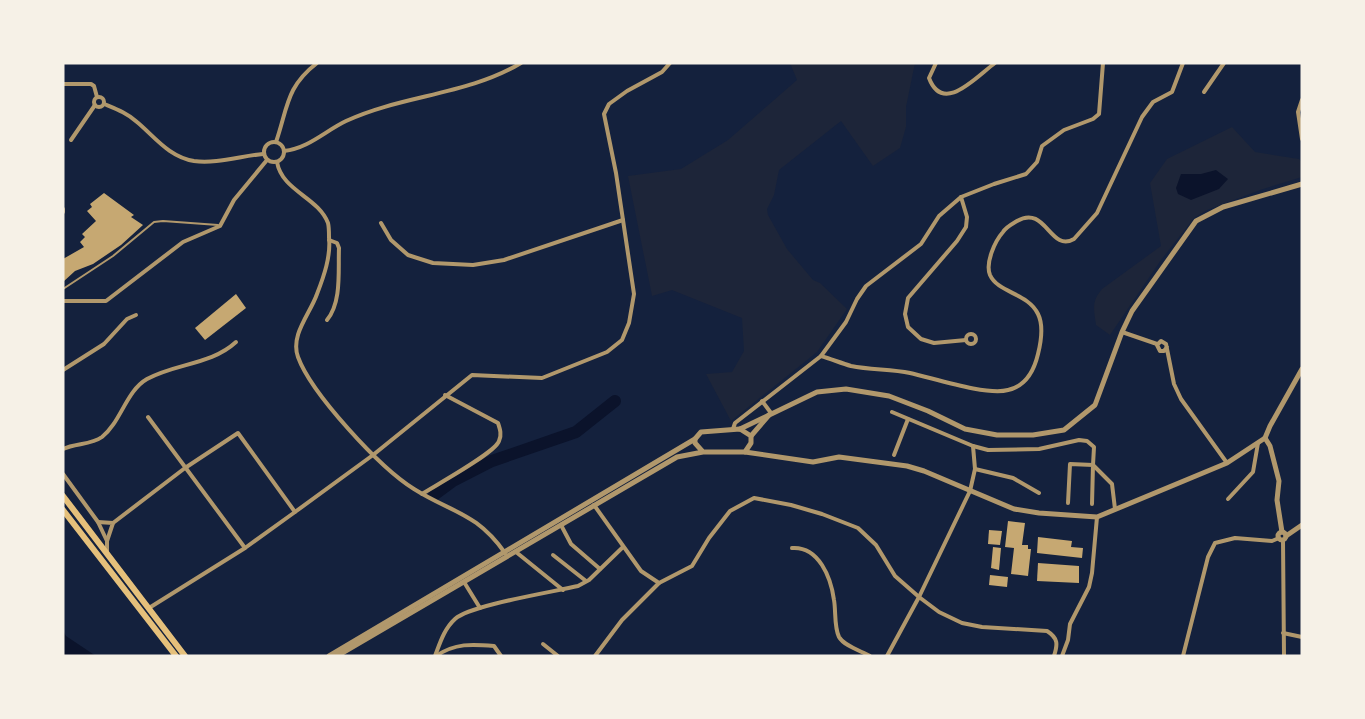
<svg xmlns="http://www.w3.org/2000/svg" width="1365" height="719" viewBox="0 0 1365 719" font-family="'Golos Text',sans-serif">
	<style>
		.green { fill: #1d2539 }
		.water { fill: #0b132b }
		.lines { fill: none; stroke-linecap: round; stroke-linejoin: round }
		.river { stroke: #0b132b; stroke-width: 12 }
		.building { fill: #c6a872 }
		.service { stroke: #b1986c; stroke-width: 2 }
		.minor { stroke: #b1986c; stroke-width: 4 }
		.tertiary { stroke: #b1986c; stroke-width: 5 }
		.primary { stroke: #e5c07b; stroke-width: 6 }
	</style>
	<rect width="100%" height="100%" fill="#14213d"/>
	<g class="green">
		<polygon points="790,63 915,63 906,107 906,127 900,148 873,166 841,121 779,170 774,195 767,209 768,215 787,249 813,280 820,283 847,309 817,352 731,421 706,374 732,372 744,351 742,318 672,290 652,296 628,176 681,169 728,140 797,80"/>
		<path d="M1232,127l23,25 44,7 3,3v15l-39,12 -56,21 -13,8 -33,42 -51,75 -14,-10c-2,-16 -5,-23 6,-36l59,-43 -11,-63 17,-24z"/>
	</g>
	<g class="water">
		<polygon points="1216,170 1228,179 1219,189 1191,200 1178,194 1176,188 1181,174 1201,174"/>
		<polygon points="63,630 66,636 96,656 63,656"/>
	</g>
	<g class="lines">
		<polyline class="river" points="434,495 453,481 492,461 576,432 615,401"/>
	</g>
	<g class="building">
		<polygon points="104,193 134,215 131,217 143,225 121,245 93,264 75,271 63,282 63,259 84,247 80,242 85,237 82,234 96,221 87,211 92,207 90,204"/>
		<polygon points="236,294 246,308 205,340 195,328"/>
		<polygon points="1008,521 1025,523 1022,545 1028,545 1028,549 1031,549 1028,576 1011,574 1014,548 1005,547"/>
		<polygon points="989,530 1002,531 1000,545 988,544"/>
		<polygon points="1038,537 1072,541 1071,547 1083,548 1082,558 1037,553"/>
		<polygon points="993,547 1001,548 999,570 991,568"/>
		<polygon points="1038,563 1079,566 1079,583 1037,581"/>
		<polygon points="990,575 1008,577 1007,587 989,585"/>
	</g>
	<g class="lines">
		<polyline class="service" points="63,289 113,256 154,222 163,221 218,225"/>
		<g class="minor">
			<path d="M936,63l-7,15c14,37 47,-1 66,-15"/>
			<polyline points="63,84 91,84 94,86 97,97"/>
			<polyline points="1204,92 1224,63"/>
			<circle cx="99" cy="102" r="5"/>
			<polyline points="1302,100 1298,112 1302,139"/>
			<path d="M104,104c12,5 23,9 33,18 18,15 32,35 57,39 22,3 47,-5 69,-7"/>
			<polyline points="71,140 95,105"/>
			<circle cx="274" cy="152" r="10"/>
			<path d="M276,142c12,-35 10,-55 41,-79"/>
			<path d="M284,151c25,-3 41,-20 62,-30 56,-26 122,-26 175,-58"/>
			<path d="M277,162c5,29 41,35 51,61 1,4 1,10 1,14 2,19 -5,39 -12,57 -7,20 -27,41 -19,63 13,36 82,111 116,132 38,24 62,23 91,64"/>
			<polyline points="961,197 967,217 966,227 957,241 908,298 905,314 908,327 921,339 934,343 966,340"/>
			<polyline points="63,209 63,212"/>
			<polyline points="381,223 391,240 408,255 433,263 473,265 504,260 623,220"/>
			<polyline points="63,301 106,301 183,242 220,226 234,200 267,160"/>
			<path d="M327,320c15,-18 11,-50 12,-72l-2,-5 -8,-3"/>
			<polyline points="1122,332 1157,344"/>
			<circle cx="971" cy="339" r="5"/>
			<polyline points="1167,347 1164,351 1160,351 1157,345 1161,341 1166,344 1174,384 1181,399 1227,463"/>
			<path d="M821,356c10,3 20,7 30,10 20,4 40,3 59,7 23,5 77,23 98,17 18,-4 26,-19 30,-36 3,-12 6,-28 0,-40 -10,-21 -40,-21 -48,-39 -5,-12 5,-34 13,-43 3,-5 9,-8 14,-11 29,-17 33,32 57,18l23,-26 45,-96 11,-15 19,-10 11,-29"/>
			<polyline points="63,370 104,344 127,319 136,315"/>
			<polyline points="762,401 771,413"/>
			<polyline points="892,412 973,446 988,450 1039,449 1079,440 1087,441 1094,447 1093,465 1112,484 1115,509"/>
			<polyline points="148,417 245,548"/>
			<polyline points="733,429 735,423 821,356 846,322 857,299 866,286 921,244 939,216 961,197 994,184 1026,174 1037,162 1042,146 1064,130 1093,119 1099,114 1103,63"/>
			<path d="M63,449c12,-6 28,-4 39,-12 19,-15 24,-46 45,-58 29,-16 64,-14 89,-37"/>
			<polyline points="894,455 908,419"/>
			<polyline points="975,469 1013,478 1039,493"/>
			<polyline points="63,474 98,522 107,541"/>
			<path d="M422,494c14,-9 73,-41 77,-53 3,-6 1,-12 -1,-18l-53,-28"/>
			<polyline points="1228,499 1253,472 1258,443"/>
			<polyline points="1068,503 1070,464 1093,465 1092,504"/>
			<path d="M594,505l47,66 18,12 33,-17 17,-28 21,-27 24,-13 37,7 31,9 36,14 18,17 19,31 24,21 20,15 23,11 20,4 65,4c11,7 11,13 7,25"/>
			<polyline points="98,522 113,523 107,541 107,551"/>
			<polyline points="113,523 185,468 238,433 295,512"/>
			<polyline points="561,525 571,544 600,569"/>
			<polyline points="1283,540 1284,656"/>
			<path d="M792,548c27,-2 39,30 42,52 2,11 0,27 5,37 5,9 22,14 31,19"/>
			<polyline points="516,552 563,590"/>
			<polyline points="553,555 586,581"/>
			<polyline points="464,582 480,608"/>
			<polyline points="149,608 245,548 295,512 373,455 472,375 542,378 607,352 622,340 629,323 634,294 616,173 604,114 609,104 627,91 662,72 670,63"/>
			<polyline points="1283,633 1302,637"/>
			<polyline points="543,644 558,656"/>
			<path d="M435,656c5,-13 9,-27 20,-37 15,-14 98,-27 123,-33l11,-6 34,-33"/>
			<path d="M436,656c19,-13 36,-12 58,-10l7,10"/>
			<polyline points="595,656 622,620 659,583"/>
			<polyline points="887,656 919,597 970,491 975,469 973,446"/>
			<polyline points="1062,656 1068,640 1070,624 1089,587 1092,573 1097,517"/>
			<polyline points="1183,656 1208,557 1215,543 1235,538 1272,541 1279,538"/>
		</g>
		<g class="tertiary">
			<polyline points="740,429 817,392 846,389 889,396 928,411 965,429 997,435 1033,435 1064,430 1095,405 1122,332 1132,311 1196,221 1223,207 1302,184"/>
			<polyline points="751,436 769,415"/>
			<polyline points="1265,438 1270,446 1279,481 1277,500 1282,532"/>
			<polyline points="1265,438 1270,426 1302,369"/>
			<polyline points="745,452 813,462 839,457 907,466 924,471 1014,509 1039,513 1097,517 1227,463 1265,438"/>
			<circle cx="1282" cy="536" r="4"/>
			<polyline points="1286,536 1302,525"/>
			<polyline points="329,656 695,439"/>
			<polyline points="337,656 677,457 703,452 745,452 751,443 751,436 740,429 701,432 695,439 695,443 703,452"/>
		</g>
		<g class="primary">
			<polyline points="63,496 185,656"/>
			<polyline points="63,510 176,656"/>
		</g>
	</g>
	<rect width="1365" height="719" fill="none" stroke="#f6f1e7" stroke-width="129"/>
</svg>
